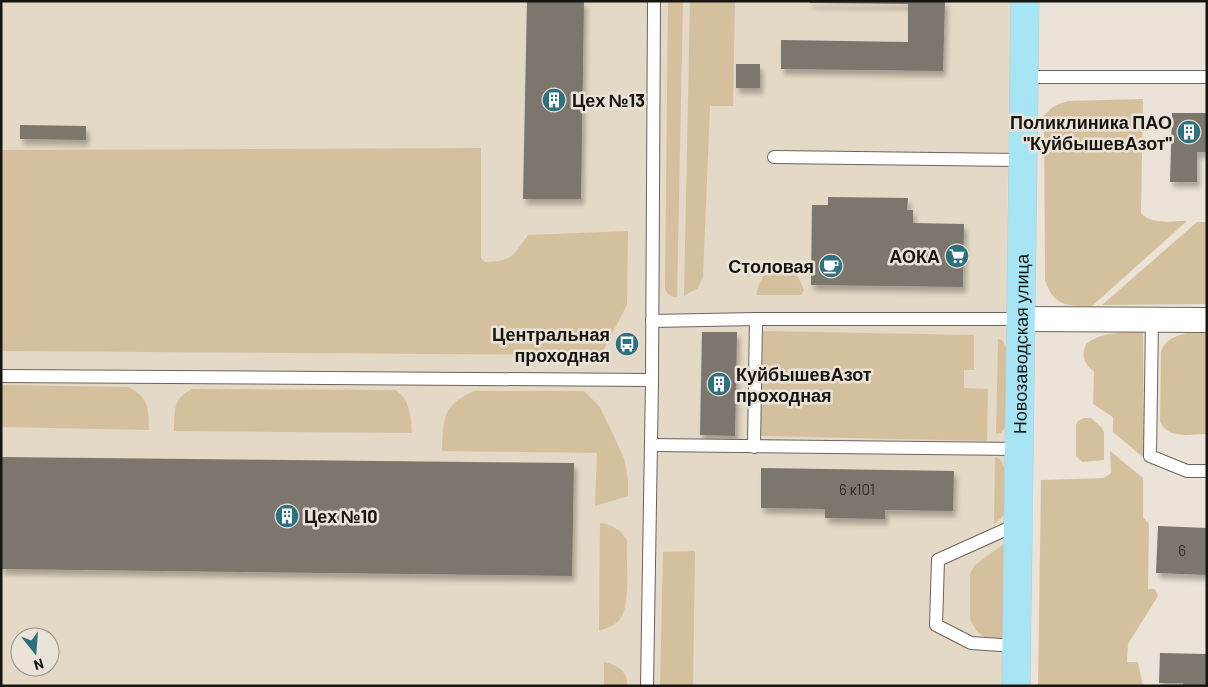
<svg xmlns="http://www.w3.org/2000/svg" width="1208" height="687" viewBox="0 0 1208 687" font-family="Barlow,sans-serif">
	<style>
		.built { fill: #e4d8c6; fill-rule: evenodd }
		.green { fill: #d5c09e }
		.building { fill: #7d766c; filter: url(#shadow) }
		.lines { fill: none; stroke-linecap: round; stroke-linejoin: round }
		.lane-casing { stroke: #6b645a; stroke-width: 14 }
		.street-casing { stroke: #6b645a; stroke-width: 26 }
		.primary-casing { stroke: #c7c7c6; stroke-width: 29 }
		.lane { stroke: #fff; stroke-width: 12 }
		.street { stroke: #fff; stroke-width: 24 }
		.primary { stroke: #a7e5f4; stroke-width: 28 }
		.labels { text-anchor: middle; dominant-baseline: central; stroke-width: 5; stroke-linejoin: round; paint-order: stroke }
		.number-label { font-size: 15px; fill: #302d27 }
		.poi-label { font-size: 18px; font-weight: bold; fill: #171510; stroke: #ebe3d7; text-anchor: end }
		.street-label { font-size: 18px; fill: #171510; stroke: #ebe3d7 }
	</style>
	<defs>
		<filter id="shadow"><feDropShadow dx="3" dy="5.5" stdDeviation="2.5" flood-color="#0004"/></filter>
	</defs>
	<rect width="100%" height="100%" fill="#ebe3d7"/>
	<path class="built" d="M1,1h1011l-5,207 9,438v40h-1015zM20,637h30v30h-30z"/>
	<g class="green">
		<path d="M668,1h15l-6,296c-7,0 -9,-2 -12,-8z"/>
		<polygon points="690,1 735,1 733,106 710,106 703,277 698,288 684,296"/>
		<path d="M1143,99l-2,114c10,12 32,8 46,8l-95,85c-24,0 -38,1 -47,-26l-1,-164c7,-9 13,-12 24,-15z"/>
		<path d="M481,148v110l4,4c28,-1 27,-5 43,-27l100,-4 -1,74 -24,46 -7,4 -595,-4v-201z"/>
		<polygon points="1197,222 1207,222 1207,304 1102,305"/>
		<path d="M769,270c26,0 25,-4 35,20l-3,5h-44c-1,-7 6,-21 12,-25z"/>
		<polygon points="763,331 974,335 974,370 964,370 964,388 988,389 987,441 760,436"/>
		<path d="M1143,332l1,126 -31,-26v-15l-20,-13 1,-32c-10,-9 -13,-15 -8,-28 17,-13 36,-11 57,-12z"/>
		<path d="M1187,333h20v101c-17,0 -40,6 -47,-13l1,-69c4,-13 15,-16 26,-19z"/>
		<polygon points="998,339 1002,340 1007,349 1006,426 1001,433 996,434"/>
		<path d="M1,385l127,2c22,11 20,21 21,43l-148,-3z"/>
		<path d="M192,389l203,1c15,9 16,26 17,43l-238,-2c1,-20 -2,-32 18,-42z"/>
		<path d="M474,391h110l16,16 24,51 4,22v16l-33,10 2,-53 -155,-2c2,-33 -1,-45 32,-60z"/>
		<polygon points="1084,418 1091,418 1101,427 1104,432 1104,460 1082,462 1076,456 1076,425 1078,421"/>
		<polygon points="1110,451 1143,478 1143,517 1149,524 1148,589 1155,589 1158,596 1128,644 1127,662 1138,662 1143,686 1038,686 1041,480 1104,478 1111,473"/>
		<polygon points="995,457 1000,459 1004,467 1004,515 994,524"/>
		<path d="M600,523c12,2 20,6 27,17 -1,20 3,56 -4,74 -4,10 -15,14 -24,17z"/>
		<path d="M1004,544l-1,97c-17,-1 -27,-6 -33,-23v-44l4,-8z"/>
		<polygon points="695,551 693,686 660,686 663,552"/>
		<path d="M604,662c13,3 24,9 23,24h-23z"/>
	</g>
	<g class="building">
		<polygon points="527,1 584,1 581,199 523,199"/>
		<polygon points="810,1 945,1 943,71 781,69 781,40 908,42 908,4 810,3"/>
		<rect x="736" y="64" width="24" height="24"/>
		<polygon points="1172,113 1207,113 1207,152 1197,152 1197,182 1170,182"/>
		<polygon points="20,125 86,126 86,140 20,139"/>
		<polygon points="828,197 908,198 907,210 913,210 913,223 964,224 963,287 811,285 812,205 828,205"/>
		<polygon points="702,332 737,332 735,436 700,435"/>
		<polygon points="1,457 574,463 572,576 1,569"/>
		<polygon points="761,468 954,471 953,511 885,510 885,519 825,518 825,509 761,508"/>
		<polygon points="1158,526 1207,528 1207,575 1156,573"/>
		<polygon points="1160,653 1207,654 1207,686 1183,686 1183,683 1159,683"/>
	</g>
	<g class="lines">
		<g class="lane-casing">
			<g id="lane">
				<polyline points="1024,77 1207,77"/>
				<polyline points="774,157 1023,160"/>
				<polyline points="1152,320 1150,456 1187,471 1207,471"/>
				<polyline points="652,321 756,319"/>
				<polyline points="1,376 652,380"/>
				<polyline points="651,445 1019,449"/>
				<polyline points="754,447 756,319 1021,319"/>
				<polyline points="1016,646 971,643 936,625 938,560 1018,524"/>
				<polyline points="647,686 652,380 654,1"/>
			</g>
		</g>
		<g class="street-casing">
			<polyline id="street" points="1021,319 1207,320"/>
		</g>
		<g class="primary-casing">
			<g id="primary">
				<path id="s1" d="M1016,686l9,-685"/>
			</g>
		</g>
		<use href="#lane" class="lane"/>
		<use href="#street" class="street"/>
		<use href="#primary" class="primary"/>
	</g>
	<defs>
		<g id="building-disc" transform="scale(1.25)"><circle r="9.5" fill="#2d7181" stroke="#ebe3d7"/><path d="M-4-6H4V6H1V3H-1V6H-4ZM-2.5-4.3h1.7v1.8h-1.7ZM.8-4.3h1.7v1.8H.8ZM-2.5-1h1.7V.8h-1.7ZM.8-1h1.7V.8H.8Z" fill="#fff"/></g>
		<g id="supermarket-disc" transform="scale(1.25)"><circle r="9.5" fill="#2d7181" stroke="#ebe3d7"/><path d="M-6-5.5h2.5l.6 2H6L4.5 2H-2.5L-4.4-4H-6ZM-1.5 3.2a1.3 1.3 0 1 0 .1 0ZM3 3.2a1.3 1.3 0 1 0 .1 0Z" fill="#fff"/></g>
		<g id="cafe-disc" transform="scale(1.25)"><circle r="9.5" fill="#2d7181" stroke="#ebe3d7"/><path d="M-5.5-4.5H6V0H3Q3 3.5 0 3.5H-2.5Q-5.5 3.5-5.5 0ZM3-3.2v2h1.7v-2ZM-6 4.5H4V6H-6Z" fill="#fff"/></g>
		<g id="bus-disc" transform="scale(1.25)"><circle r="9.5" fill="#2d7181" stroke="#ebe3d7"/><path d="M-5-6H5V4H4V6H2V4H-2V6H-4V4H-5ZM-3.5-4V0h7V-4ZM-3.5 1.2v1.5H-2V1.2ZM2 1.2v1.5H3.5V1.2Z" fill="#fff"/></g>
	</defs>
	<g fill-rule="evenodd">
		<use href="#building-disc" x="554" y="100"/>
		<use href="#building-disc" x="1189" y="132"/>
		<use href="#supermarket-disc" x="957" y="256"/>
		<use href="#cafe-disc" x="831" y="266"/>
		<use href="#bus-disc" x="627" y="344"/>
		<use href="#building-disc" x="719" y="384"/>
		<use href="#building-disc" x="287" y="516"/>
	</g>
	<g class="labels">
		<g class="number-label">
			<text x="857" y="489">6 к101</text>
			<text x="1182" y="550">6</text>
		</g>
		<g class="poi-label">
			<text x="572" y="100" text-anchor="start">Цех №13</text>
			<text x="1172" y="122">Поликлиника ПАО<tspan x="1172" dy="21">"КуйбышевАзот"</tspan></text>
			<text x="940" y="256">АОКА</text>
			<text x="814" y="266">Столовая</text>
			<text x="610" y="334">Центральная<tspan x="610" dy="21">проходная</tspan></text>
			<text x="736" y="374" text-anchor="start">КуйбышевАзот<tspan x="736" dy="21">проходная</tspan></text>
			<text x="304" y="516" text-anchor="start">Цех №10</text>
		</g>
		<g class="street-label">
			<text stroke="none"><textPath href="#s1" startOffset="342">Новозаводская улица</textPath></text>
		</g>
	</g>
	<rect width="1208" height="687" fill="none" stroke="#171510" stroke-width="5"/>
	<g transform="translate(35 652) rotate(163)"><circle r="24" fill="#ebe3d7" stroke="#969187"/>
	<path d="M0-4L9 19L0 12L-9 19Z" fill="#2d7181"/>
	<text y="-8" font-size="14" font-weight="bold" text-anchor="middle" fill="#171510">N</text>
	</g>
</svg>
